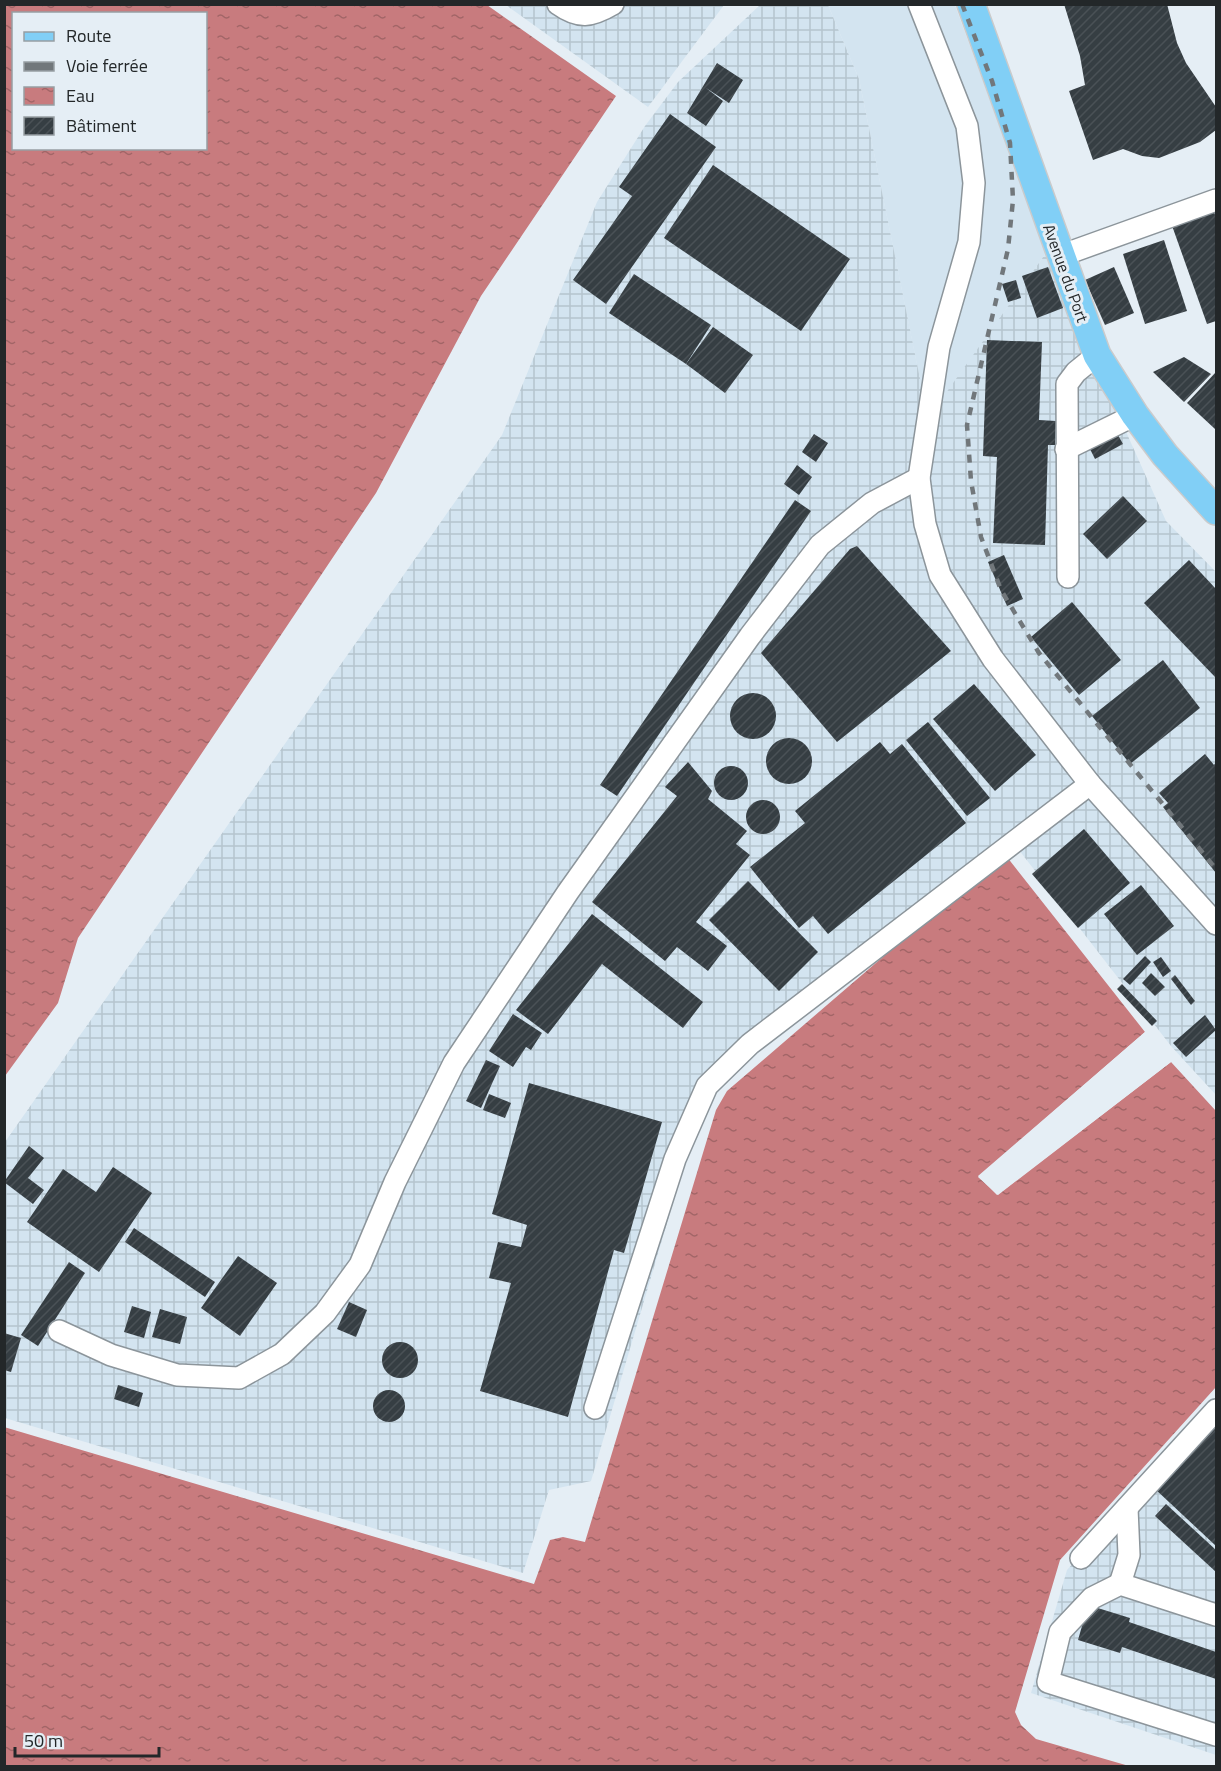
<svg xmlns="http://www.w3.org/2000/svg" width="1221" height="1771" viewBox="0 0 1221 1771" font-family="'Titillium Web',sans-serif">
	<style>
		.built { fill: #d3e4f0 }
		.industrial { fill: url(#industrial-grid) }
		.water { fill: url(#water-ripples); fill-rule: evenodd }
		.pier { fill: #e5eef5 }
		.building { fill: url(#building-hatch) }
		.lines { fill: none; stroke-linecap: round; stroke-linejoin: round }
		.minor-casing { stroke: #8c959b; stroke-width: 24 }
		.major-casing { stroke: #cacbcc; stroke-width: 30 }
		.minor { stroke: #fff; stroke-width: 21 }
		.major { stroke: #81cff6; stroke-width: 27 }
		.rail { stroke: #71777b; stroke-width: 4.5; stroke-dasharray: 8 8; stroke-linecap: butt }
		.labels { text-anchor: middle; dominant-baseline: central; stroke-width: 6; stroke-linejoin: round; paint-order: stroke }
		.street-label { font-size: 16px; fill: #232729; stroke: #e5eef5 }
	</style>
	<defs>
		<pattern id="industrial-grid" width="8" height="8" patternUnits="userSpaceOnUse" patternTransform="scale(1.5)"><rect width="8" height="8" fill="#d3e4f0"/><path d="M0 4h8M4 0v8" fill="none" stroke="#b5c4ce"/></pattern>
		<pattern id="water-ripples" width="26" height="14" patternUnits="userSpaceOnUse" patternTransform="scale(1.5)"><rect width="26" height="14" fill="#c87b7e"/><path d="M2 4q2-2 4 0t4 0M15 11q2-2 4 0t4 0" fill="none" stroke="#a26567"/></pattern>
		<pattern id="building-hatch" width="6" height="6" patternUnits="userSpaceOnUse" patternTransform="scale(1.5)"><rect width="6" height="6" fill="#363e43"/><path d="M-1 1l2-2M0 6l6-6M5 7l2-2" fill="none" stroke="#4a5156"/></pattern>
	</defs>
	<rect width="100%" height="100%" fill="#e5eef5"/>
	<polygon class="built" points="828,5 955,5 1046,253 928,419 859,79"/>
	<g class="industrial">
		<polygon points="506,5 724,5 648,107"/>
		<polygon points="760,5 828,5 859,79 928,418 1046,253 1166,521 1216,572 1216,1095 1171,1046 1008,836 705,1094 591,1481 549,1490 523,1573 5,1418 5,1142 502,435 597,202 645,126 678,82"/>
		<polygon points="1216,1402 1216,1755 1031,1693 1067,1570"/>
	</g>
	<g class="water">
		<path d="M5,4l482,1 129,91 -135,200 -105,197 -298,445 -20,65 -53,73zM14,14h192v134h-192z"/>
		<polygon points="1007,857 1145,1032 978,1177 998,1195 1171,1062 1216,1111 1216,1387 1060,1560 1015,1712 1021,1725 1036,1739 1129,1766 5,1766 4,1427 534,1584 550,1540 563,1537 585,1542 716,1110 727,1091 991,864"/>
	</g>
	<polygon class="pier" points="1145,1032 1147,1034 1142,1040 1122,1054 982,1177 998,1191 1169,1060 1171,1062 997,1195 978,1176"/>
	<g class="building">
		<polygon points="1064,4 1167,4 1177,43 1186,63 1216,107 1216,130 1200,142 1159,158 1142,156 1123,149 1093,160 1069,91 1085,85 1080,56"/>
		<polygon points="717,63 743,80 729,103 706,88 723,101 706,126 687,113"/>
		<polygon points="670,114 716,147 606,304 573,280 632,196 619,187"/>
		<polygon points="713,165 850,259 801,331 664,238"/>
		<polygon points="1212,205 1216,218 1216,321 1207,324 1170,220"/>
		<polygon points="1164,240 1187,311 1145,324 1123,254"/>
		<polygon points="1048,267 1063,308 1037,318 1022,276"/>
		<polygon points="1114,267 1134,313 1105,325 1085,280"/>
		<polygon points="634,274 711,325 686,364 609,313"/>
		<polygon points="1016,280 1021,298 1008,302 1002,284"/>
		<polygon points="713,327 753,355 725,393 686,364"/>
		<polygon points="987,340 1042,342 1039,420 1056,421 1055,445 1048,445 1045,545 993,543 997,457 983,456"/>
		<polygon points="1184,357 1211,374 1184,402 1153,372"/>
		<polygon points="1216,372 1216,427 1215,429 1187,403"/>
		<polygon points="1114,428 1123,444 1095,459 1087,443"/>
		<polygon points="814,434 828,443 816,462 802,452"/>
		<polygon points="797,465 812,477 799,495 784,484"/>
		<polygon points="1123,496 1147,521 1107,559 1083,534"/>
		<polygon points="795,500 811,511 617,796 600,785"/>
		<polygon points="857,546 951,651 837,742 761,653 850,549"/>
		<polygon points="1004,555 1023,599 1007,606 988,562"/>
		<polygon points="1189,560 1216,589 1216,678 1144,603"/>
		<polygon points="1072,602 1121,660 1079,695 1031,637"/>
		<polygon points="1163,660 1200,708 1130,764 1092,716"/>
		<polygon points="974,684 1036,755 995,791 933,719"/>
		<circle cx="753" cy="716" r="23"/>
		<polygon points="928,722 990,798 967,816 906,740"/>
		<circle cx="789" cy="761" r="23"/>
		<polygon points="880,742 890,754 902,744 966,823 828,934 813,916 799,928 750,867 805,823 795,811"/>
		<polygon points="1205,754 1214,765 1216,762 1216,873 1163,807 1168,803 1159,793"/>
		<polygon points="688,762 712,791 708,799 747,831 736,844 750,855 696,922 727,946 708,971 677,947 665,961 592,902 677,796 665,787"/>
		<circle cx="731" cy="783" r="17"/>
		<circle cx="763" cy="817" r="17"/>
		<polygon points="1084,829 1130,883 1078,928 1032,874"/>
		<polygon points="748,881 818,952 779,991 709,920"/>
		<polygon points="1141,885 1174,926 1137,955 1104,914"/>
		<polygon points="592,914 703,1002 683,1028 602,964 548,1034 516,1010"/>
		<polygon points="1145,956 1151,962 1130,985 1123,979"/>
		<polygon points="1161,957 1171,971 1163,977 1153,962"/>
		<polygon points="1151,973 1165,987 1155,996 1142,983"/>
		<polygon points="1175,975 1195,1001 1191,1005 1171,979"/>
		<polygon points="1122,984 1157,1021 1152,1026 1117,989"/>
		<polygon points="513,1014 542,1033 531,1050 526,1047 513,1067 489,1051"/>
		<polygon points="1205,1015 1216,1030 1186,1057 1173,1043"/>
		<polygon points="486,1060 500,1066 481,1108 466,1101"/>
		<polygon points="529,1083 662,1122 624,1253 614,1250 568,1417 480,1391 511,1283 489,1278 498,1242 521,1247 527,1225 492,1214"/>
		<polygon points="489,1094 511,1103 505,1118 483,1110"/>
		<polygon points="29,1146 44,1158 28,1178 44,1190 33,1204 4,1182"/>
		<polygon points="113,1167 152,1193 99,1272 27,1222 63,1169 96,1192"/>
		<polygon points="134,1228 215,1282 205,1297 125,1242"/>
		<polygon points="238,1256 277,1283 240,1336 201,1308"/>
		<polygon points="69,1262 85,1273 38,1346 21,1335"/>
		<polygon points="349,1302 367,1310 356,1337 337,1329"/>
		<polygon points="132,1306 151,1312 144,1338 124,1332"/>
		<polygon points="160,1309 187,1317 180,1344 152,1337"/>
		<polygon points="4,1333 21,1338 11,1372 4,1370"/>
		<circle cx="400" cy="1360" r="18"/>
		<polygon points="118,1385 143,1393 139,1407 114,1399"/>
		<circle cx="389" cy="1406" r="16"/>
		<polygon points="1216,1421 1216,1546 1154,1488"/>
		<polygon points="1166,1504 1216,1550 1216,1572 1155,1516"/>
		<polygon points="1088,1605 1130,1618 1129,1622 1216,1652 1216,1679 1122,1647 1120,1653 1078,1640"/>
	</g>
	<g class="lines">
		<g class="minor-casing">
			<g id="minor">
				<path d="M558,4c21,15 33,13 55,0"/>
				<polyline points="919,4 967,126 974,183 969,242 939,347 919,478 925,524 940,575 993,659 1090,784 1216,924"/>
				<polyline points="1060,256 1216,200"/>
				<polyline points="1066,449 1135,415"/>
				<polyline points="1068,577 1067,384 1076,372 1097,355"/>
				<polyline points="59,1331 111,1355 177,1375 239,1378 282,1354 325,1313 360,1265 395,1182 454,1063 568,892 750,636 820,545 872,503 919,478"/>
				<polyline points="595,1408 675,1159 707,1086 750,1044 1090,784"/>
				<polyline points="1081,1558 1216,1410"/>
				<polyline points="1120,1584 1129,1555 1127,1508"/>
				<polyline points="1216,1615 1120,1584 1092,1598 1060,1632 1048,1682 1216,1735"/>
			</g>
		</g>
		<g class="major-casing">
			<polyline id="major" points="971,4 1097,355 1135,415 1165,455 1216,511"/>
		</g>
		<use href="#minor" class="minor"/>
		<use href="#major" class="major"/>
		<polyline class="rail" points="962,4 992,81 1010,143 1013,200 1008,249 967,425 971,481 981,537 1001,590 1039,653 1216,869"/>
	</g>
	<g class="labels">
		<g class="street-label">
			<text transform="translate(1066 273) rotate(70)">Avenue du Port</text>
		</g>
	</g>
	<rect width="1221" height="1771" fill="none" stroke="#232729" stroke-width="12"/>
	<rect x="12" y="12" width="195" height="138" fill="#e5eef5" stroke="#979ea3" stroke-width="1.5"/>
	<rect x="24" y="32" width="30" height="9" fill="#81cff6" stroke="#979ea3" stroke-width="1.5"/>
	<text x="66" y="42" font-size="18" fill="#232729">Route</text>
	<rect x="24" y="62" width="30" height="9" fill="#71777b" stroke="#979ea3" stroke-width="1.5"/>
	<text x="66" y="72" font-size="18" fill="#232729">Voie ferrée</text>
	<rect x="24" y="87" width="30" height="18" fill="url(#water-ripples)" stroke="#979ea3" stroke-width="1.5"/>
	<text x="66" y="102" font-size="18" fill="#232729">Eau</text>
	<rect x="24" y="117" width="30" height="18" fill="url(#building-hatch)" stroke="#979ea3" stroke-width="1.5"/>
	<text x="66" y="132" font-size="18" fill="#232729">Bâtiment</text>
	<path d="M15 1747v9h144v-9" fill="none" stroke="#232729" stroke-width="3"/>
	<text x="24" y="1747" font-size="18" fill="#232729" stroke="#e5eef5" stroke-width="4.5" paint-order="stroke">50 m</text>
</svg>
